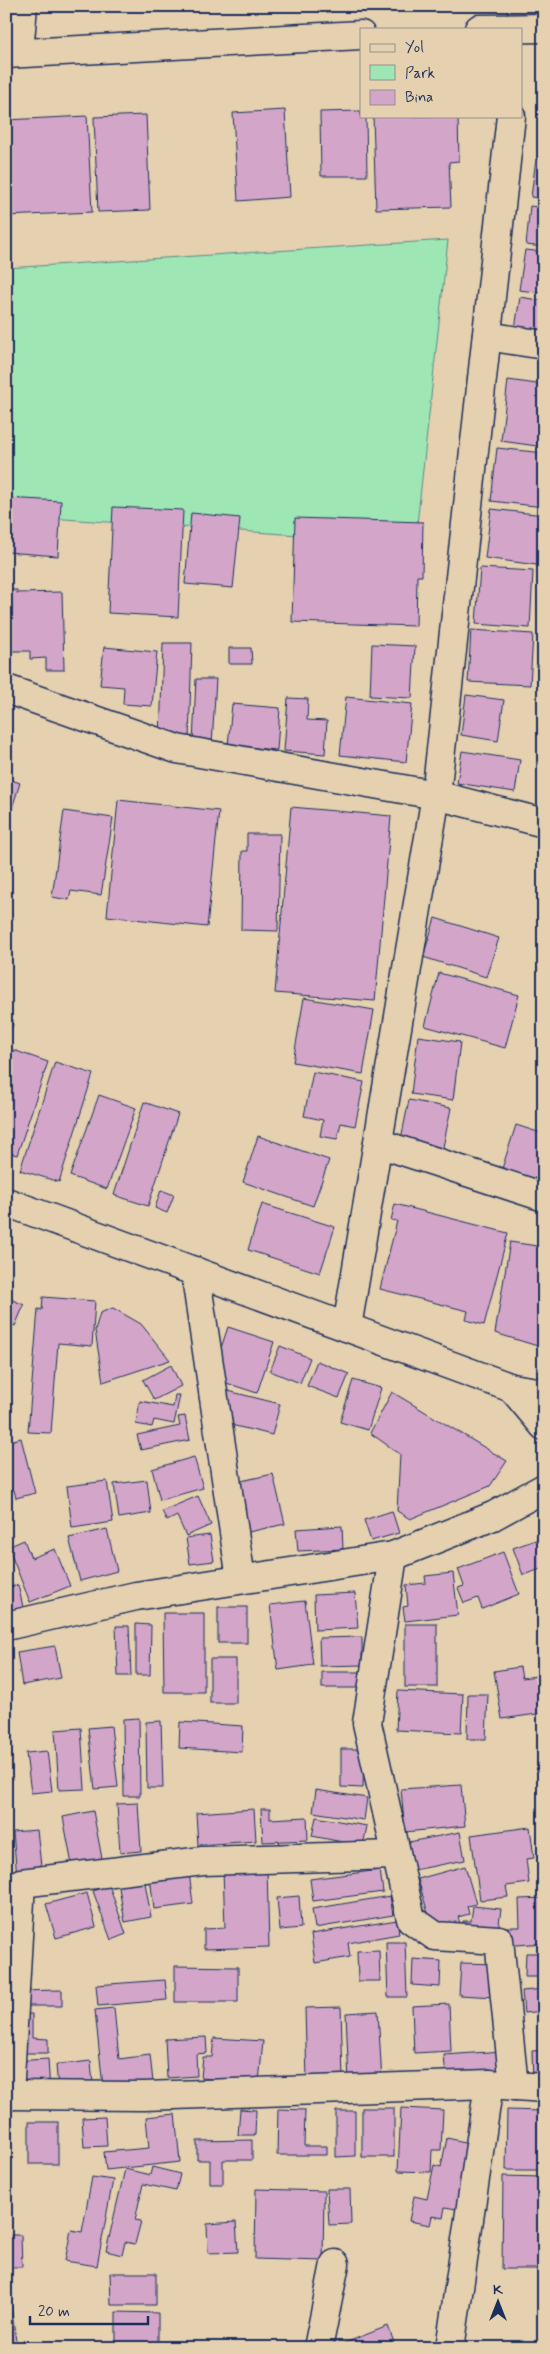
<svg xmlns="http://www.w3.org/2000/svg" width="550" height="2354" viewBox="0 0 550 2354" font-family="Mynerve,sans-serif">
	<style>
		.green { fill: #9ee6b4; stroke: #5c8a89 }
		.building { fill: #d3a6c9; stroke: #1b2f5e }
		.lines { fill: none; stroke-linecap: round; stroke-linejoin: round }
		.minor-casing { stroke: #1b2f5e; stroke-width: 31 }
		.minor { stroke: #e5d0af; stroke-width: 28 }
	</style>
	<rect width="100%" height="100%" fill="#e5d0af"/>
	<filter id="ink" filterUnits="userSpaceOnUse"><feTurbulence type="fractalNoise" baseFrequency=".02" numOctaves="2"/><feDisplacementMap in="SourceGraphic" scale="10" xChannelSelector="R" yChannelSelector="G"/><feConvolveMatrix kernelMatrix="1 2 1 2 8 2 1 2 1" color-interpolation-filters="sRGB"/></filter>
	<g filter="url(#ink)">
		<polygon class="green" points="448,240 415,543 6,515 6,268"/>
		<g class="building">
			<polygon points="285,110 290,197 238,201 233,113"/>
			<polygon points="361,111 361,116 366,116 367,176 321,176 320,112"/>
			<polygon points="543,114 544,114 544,151 540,151"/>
			<polygon points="146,115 150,210 98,212 94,117"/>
			<polygon points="87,116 92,212 6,216 6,120"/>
			<polygon points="373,116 458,116 459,161 449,162 451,207 376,209"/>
			<polygon points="536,159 544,160 544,199 531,197"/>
			<polygon points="530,206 544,208 544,247 526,245"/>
			<polygon points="525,250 544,252 544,293 519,290"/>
			<polygon points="520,297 544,301 544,345 513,341"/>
			<polygon points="508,380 544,385 544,407 537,446 501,441"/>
			<polygon points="497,448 544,453 544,507 491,501"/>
			<polygon points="6,498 61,501 58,556 6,552"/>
			<polygon points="113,507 183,510 178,617 108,613"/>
			<polygon points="491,509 544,515 544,566 485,558"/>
			<polygon points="191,513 240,518 233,588 185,584"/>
			<polygon points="295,518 423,522 422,576 417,576 416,626 292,622"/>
			<polygon points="480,568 533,571 530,628 476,624"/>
			<polygon points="6,590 17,590 17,593 62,592 64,670 46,670 46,658 30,659 30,651 6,651"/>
			<polygon points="471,630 533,634 530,685 468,682"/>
			<polygon points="163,643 192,643 189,740 160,739"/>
			<polygon points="372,644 415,646 412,698 370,696"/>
			<polygon points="104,647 157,652 152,706 123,704 124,687 100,685"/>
			<polygon points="229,648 251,648 252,664 229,664"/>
			<polygon points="196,679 216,679 212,744 193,743"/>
			<polygon points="466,695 504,700 498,741 461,735"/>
			<polygon points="346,697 412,704 406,762 340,755"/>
			<polygon points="288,698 308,699 307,720 327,721 325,754 284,751"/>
			<polygon points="232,704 280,708 277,750 228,746"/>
			<polygon points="462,751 520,760 515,792 457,783"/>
			<polygon points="6,778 20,783 8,821 6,821"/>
			<polygon points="118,800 219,811 207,927 107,916"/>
			<polygon points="291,807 391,816 375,1001 275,993"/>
			<polygon points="64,811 113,818 101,895 71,891 69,900 52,897"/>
			<polygon points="247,834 280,834 278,931 241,930 242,851 247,851"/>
			<polygon points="435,918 499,938 486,977 423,957"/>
			<polygon points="543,954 544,954 544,971 539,970"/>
			<polygon points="439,973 519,995 505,1048 425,1026"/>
			<polygon points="304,998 374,1010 363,1074 293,1062"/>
			<polygon points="6,1022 13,1024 6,1044"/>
			<polygon points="418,1036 460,1042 453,1100 411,1094"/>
			<polygon points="13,1050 48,1062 17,1155 6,1152 6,1069"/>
			<polygon points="55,1062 93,1074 59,1182 20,1170"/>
			<polygon points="313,1072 364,1082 355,1126 341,1123 337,1139 320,1136 323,1120 304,1116"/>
			<polygon points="99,1095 136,1108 107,1189 70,1176"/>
			<polygon points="409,1100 451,1108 442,1152 400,1144"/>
			<polygon points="144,1102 178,1114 148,1206 114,1195"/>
			<polygon points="516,1125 544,1134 544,1192 499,1178"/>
			<polygon points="258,1136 329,1160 313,1206 243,1182"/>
			<polygon points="161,1190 174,1195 167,1213 155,1208"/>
			<polygon points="262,1204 335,1227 320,1273 248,1250"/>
			<polygon points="395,1204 508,1233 484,1325 466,1320 468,1311 380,1289 397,1221 391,1220"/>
			<polygon points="510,1242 544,1247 544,1348 495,1333"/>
			<polygon points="6,1297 24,1305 15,1326 6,1322"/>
			<polygon points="43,1297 95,1301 92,1346 58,1343 51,1433 28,1432 38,1309 42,1310"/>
			<polygon points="113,1308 141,1324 170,1360 103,1382 95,1330 100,1313"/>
			<polygon points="228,1327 274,1342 257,1393 211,1378"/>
			<polygon points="280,1346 310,1358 300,1383 270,1371"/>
			<polygon points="317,1361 349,1374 339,1398 307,1386"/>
			<polygon points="171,1365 181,1386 154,1400 143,1380"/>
			<polygon points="353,1380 381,1388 368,1430 340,1422"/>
			<polygon points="224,1390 280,1404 272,1435 223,1423"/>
			<polygon points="392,1392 507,1461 490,1486 410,1519 397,1511 400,1454 370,1433"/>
			<polygon points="175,1395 180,1395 174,1424 154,1420 152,1427 136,1424 140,1401 173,1407"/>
			<polygon points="185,1416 190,1440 141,1450 137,1435 180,1426 178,1417"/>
			<polygon points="21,1438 35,1493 16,1498 14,1490 6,1492 6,1442"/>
			<polygon points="194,1457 203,1488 160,1500 152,1469"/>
			<polygon points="273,1474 285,1524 244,1533 232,1483"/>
			<polygon points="147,1480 151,1513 119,1518 114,1484"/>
			<polygon points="107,1481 113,1522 72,1528 67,1486"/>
			<polygon points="198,1496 211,1525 186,1536 177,1516 167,1521 162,1511"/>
			<polygon points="392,1511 399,1533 371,1541 364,1520"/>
			<polygon points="342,1526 343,1549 298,1551 296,1529"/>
			<polygon points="107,1529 117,1571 80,1581 69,1538"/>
			<polygon points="210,1535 214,1561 190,1564 186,1538"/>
			<polygon points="544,1537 544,1568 523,1575 513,1548"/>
			<polygon points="24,1540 31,1558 55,1549 70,1586 30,1602 8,1547"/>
			<polygon points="503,1552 519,1594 482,1609 478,1598 464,1603 458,1588 464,1586 458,1569"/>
			<polygon points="453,1573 458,1615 405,1621 403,1607 408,1606 406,1585 426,1583 425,1576"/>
			<polygon points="18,1585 23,1607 6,1612 6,1588"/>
			<polygon points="355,1593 358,1628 315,1630 314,1595"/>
			<polygon points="305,1601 313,1665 278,1670 270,1605"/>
			<rect x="218" y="1607" width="29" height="36"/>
			<polygon points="163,1613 204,1613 204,1692 164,1692"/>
			<polygon points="136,1624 151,1625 150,1675 136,1675"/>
			<rect x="405" y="1624" width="32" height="63"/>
			<polygon points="116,1626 129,1626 131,1676 118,1676"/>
			<polygon points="362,1637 362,1665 320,1666 319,1638"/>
			<polygon points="55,1646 61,1678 22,1685 17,1652"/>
			<rect x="210" y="1659" width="26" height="44"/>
			<polygon points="520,1667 522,1678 544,1675 544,1713 502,1719 494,1671"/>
			<rect x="322" y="1672" width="41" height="16"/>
			<polygon points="398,1691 463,1694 461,1733 396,1730"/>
			<polygon points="468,1694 488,1694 486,1739 467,1739"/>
			<polygon points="139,1718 140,1796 124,1796 123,1719"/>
			<polygon points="161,1721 163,1788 147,1788 146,1722"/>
			<polygon points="180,1722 243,1726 242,1752 179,1748"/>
			<polygon points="111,1726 118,1787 95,1789 88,1728"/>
			<polygon points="81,1728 85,1789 59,1790 55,1730"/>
			<polygon points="341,1749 364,1749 363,1788 341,1787"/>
			<polygon points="47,1751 52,1791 31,1793 26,1753"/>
			<polygon points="461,1785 465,1826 405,1832 401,1789"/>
			<polygon points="316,1790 367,1798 364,1820 313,1812"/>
			<polygon points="138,1803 141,1851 120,1853 117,1804"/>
			<polygon points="254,1809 256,1841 198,1845 196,1813"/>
			<polygon points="261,1809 270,1809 270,1819 307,1817 308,1840 263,1842"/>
			<polygon points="93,1811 103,1864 73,1870 63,1817"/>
			<polygon points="316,1817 367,1826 363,1846 312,1836"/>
			<polygon points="530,1827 534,1858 526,1859 529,1883 506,1886 508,1897 480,1900 471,1835"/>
			<polygon points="37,1830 42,1875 17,1877 13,1832"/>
			<polygon points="460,1832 465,1860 414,1870 409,1842"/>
			<polygon points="465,1866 476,1904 467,1906 469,1914 458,1917 461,1927 434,1934 418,1879"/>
			<polygon points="267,1868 269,1947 204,1949 204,1929 225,1928 223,1869"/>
			<polygon points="380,1870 383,1892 313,1901 310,1879"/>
			<polygon points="189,1872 193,1904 154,1909 150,1877"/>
			<polygon points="144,1877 151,1917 125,1922 118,1882"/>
			<polygon points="109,1885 126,1934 111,1940 93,1891"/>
			<polygon points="87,1893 96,1927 56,1938 46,1904"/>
			<polygon points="299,1896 301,1928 280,1930 277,1898"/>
			<polygon points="390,1896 393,1915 315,1928 312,1909"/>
			<polygon points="544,1898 544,1943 503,1946 502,1927 520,1927 519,1899"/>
			<polygon points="473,1906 501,1909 497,1938 462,1933 463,1921 471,1921"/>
			<polygon points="397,1920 399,1934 348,1943 350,1957 315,1963 311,1934"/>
			<polygon points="386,1942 405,1942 407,1997 388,1997"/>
			<polygon points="379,1950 380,1981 358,1981 357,1951"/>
			<polygon points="526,1953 544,1953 544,1977 525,1977"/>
			<polygon points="413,1959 441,1961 440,1987 412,1985"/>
			<polygon points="461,1963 498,1964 496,1997 459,1995"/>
			<polygon points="175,1966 238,1967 238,2002 175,2002"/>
			<polygon points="165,1980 167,2000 98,2006 96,1985"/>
			<polygon points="544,1989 544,2011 524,2013 522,1991"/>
			<polygon points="62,1990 62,2006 17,2006 17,1991"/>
			<polygon points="449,2004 451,2051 414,2053 412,2006"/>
			<polygon points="341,2007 343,2080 307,2080 305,2008"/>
			<polygon points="114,2008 119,2059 150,2055 153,2082 103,2087 95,2010"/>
			<polygon points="378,2011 382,2082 349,2083 346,2013"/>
			<polygon points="16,2014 32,2014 32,2038 48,2039 48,2053 16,2053"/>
			<polygon points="206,2037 207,2053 196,2054 197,2076 167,2078 165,2039"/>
			<polygon points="214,2038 263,2041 259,2082 201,2078 203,2057 212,2057"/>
			<polygon points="544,2050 544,2081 533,2082 532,2051"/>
			<polygon points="503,2051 504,2074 446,2078 444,2055"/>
			<polygon points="48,2059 50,2092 15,2094 13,2061"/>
			<polygon points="91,2061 93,2085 58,2088 56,2065"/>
			<rect x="362" y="2108" width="32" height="49"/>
			<polygon points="401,2108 443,2110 441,2150 432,2150 431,2172 398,2171"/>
			<polygon points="240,2109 256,2110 255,2135 238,2135"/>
			<polygon points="278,2109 305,2110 304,2146 327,2146 327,2155 277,2155"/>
			<polygon points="507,2110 543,2111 541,2170 506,2170"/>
			<polygon points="336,2111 355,2111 355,2156 336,2157"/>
			<polygon points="175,2114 180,2162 106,2170 104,2152 149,2148 146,2117"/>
			<polygon points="105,2117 107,2146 84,2147 82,2118"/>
			<rect x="29" y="2122" width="29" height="42"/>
			<polygon points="447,2138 469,2143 456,2209 445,2207 443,2218 432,2216 430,2225 409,2221 414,2196 427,2199 434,2165 441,2167"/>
			<polygon points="252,2140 252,2160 223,2160 223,2184 210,2184 210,2160 197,2160 197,2141"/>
			<polygon points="6,2159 9,2197 6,2197"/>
			<polygon points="152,2167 180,2174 176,2191 143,2184 135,2220 141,2221 135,2244 125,2242 122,2255 106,2251 125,2169 150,2175"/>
			<polygon points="503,2176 542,2177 541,2240 544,2240 544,2269 502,2269"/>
			<polygon points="92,2177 113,2180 97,2266 65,2261 71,2230 82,2232"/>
			<polygon points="256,2189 324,2191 323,2261 255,2259"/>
			<polygon points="327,2189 350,2189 351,2224 329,2225"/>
			<polygon points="236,2222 238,2252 208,2253 207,2224"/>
			<polygon points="8,2235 21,2235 22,2267 6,2267"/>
			<polygon points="110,2273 156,2273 156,2305 111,2305"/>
			<polygon points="6,2306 11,2306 17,2348 6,2348"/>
			<polygon points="116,2312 158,2313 158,2346 116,2345"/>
			<polygon points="388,2326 396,2348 332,2348"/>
		</g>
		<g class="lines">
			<g class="minor-casing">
				<g id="minor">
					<polyline points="479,29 544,28"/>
					<polyline points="19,52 23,6"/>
					<polyline points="6,54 361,35"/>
					<polyline points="487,336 544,345"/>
					<polyline points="6,689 177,749 436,795 544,823"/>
					<polyline points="378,1143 544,1197"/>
					<polyline points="6,1202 512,1388 544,1393"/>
					<polyline points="195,1271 241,1579"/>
					<polyline points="347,1327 436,795 511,116"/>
					<polyline points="512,1388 544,1426"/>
					<polyline points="393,1556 367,1723 411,1919 435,1936 499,1940 514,2086"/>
					<polyline points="6,1626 136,1596 393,1556 493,1516 544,1488"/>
					<polyline points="6,2095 144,2096 489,2084 544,2088"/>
					<polyline points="9,2096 21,1883 203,1861 395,1855"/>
					<polyline points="318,2348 335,2264"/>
					<polyline points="450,2348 489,2084"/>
				</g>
			</g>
			<use href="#minor" class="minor"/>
		</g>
	</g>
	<rect width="550" height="2354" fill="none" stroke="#e5d0af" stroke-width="25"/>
	<rect x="12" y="12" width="525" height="2329" fill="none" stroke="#1b2f5e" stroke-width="2" filter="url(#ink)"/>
	<rect x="360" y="28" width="162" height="90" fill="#e5d0af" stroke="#94908f"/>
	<rect x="370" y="44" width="25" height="8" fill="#e5d0af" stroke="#94908f"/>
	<text x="405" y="52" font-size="15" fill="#1b2f5e">Yol</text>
	<rect x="370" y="65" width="25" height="15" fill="#9ee6b4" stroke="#94908f"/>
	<text x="405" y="78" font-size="15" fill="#1b2f5e">Park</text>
	<rect x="370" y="90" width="25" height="15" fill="#d3a6c9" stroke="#94908f"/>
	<text x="405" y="102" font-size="15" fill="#1b2f5e">Bina</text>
	<g transform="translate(498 2302)" stroke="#e5d0af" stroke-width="4" paint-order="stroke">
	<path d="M0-4L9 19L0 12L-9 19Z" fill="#1b2f5e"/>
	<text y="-8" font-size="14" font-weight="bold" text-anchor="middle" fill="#1b2f5e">K</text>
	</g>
	<path d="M30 2316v8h118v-8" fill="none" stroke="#1b2f5e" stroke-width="2.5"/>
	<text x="38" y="2316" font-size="15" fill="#1b2f5e" stroke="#e5d0af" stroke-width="4" paint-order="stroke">20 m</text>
</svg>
